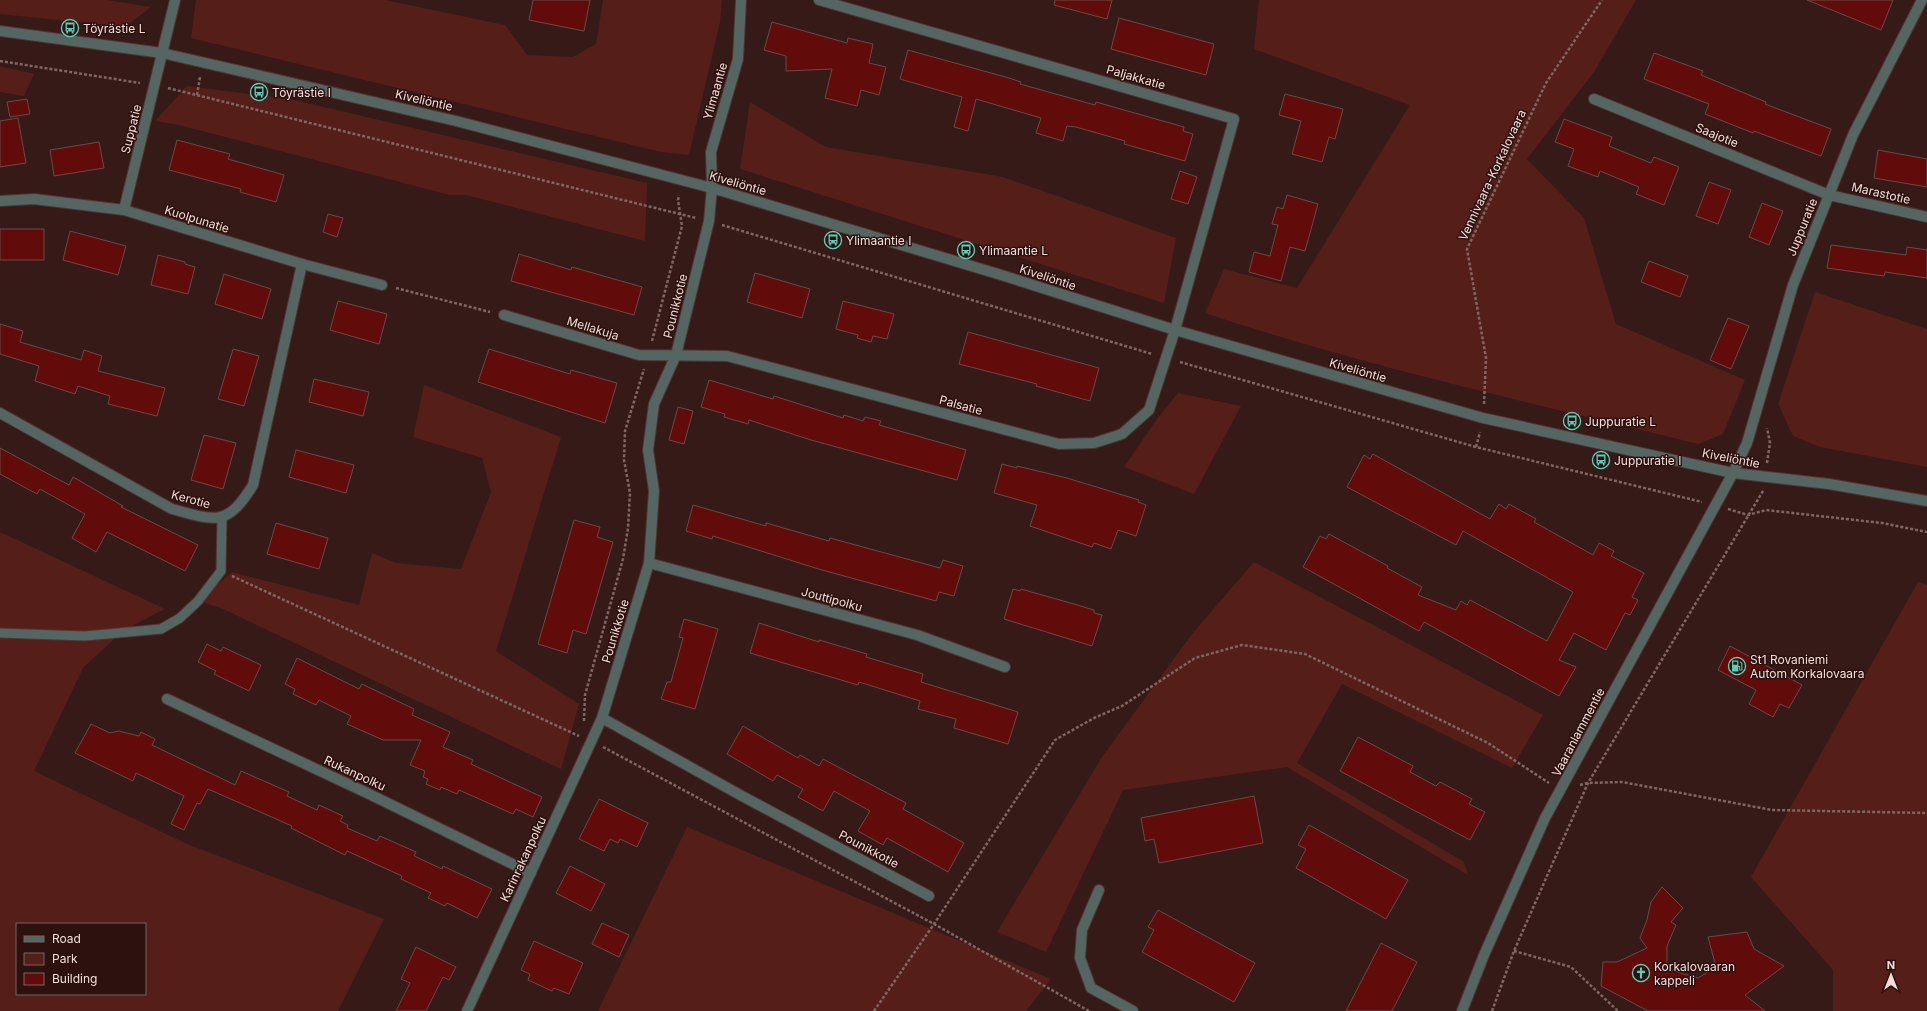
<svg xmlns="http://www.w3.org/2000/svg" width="1927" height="1011" viewBox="0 0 1927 1011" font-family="Inter,sans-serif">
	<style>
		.green { fill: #551e19; fill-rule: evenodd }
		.building { fill: #610c0a; stroke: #6a4a46 }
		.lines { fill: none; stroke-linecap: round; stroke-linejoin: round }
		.service-casing { stroke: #503532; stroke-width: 11 }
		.minor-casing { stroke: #503532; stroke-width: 12 }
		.tertiary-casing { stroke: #503532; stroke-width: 12 }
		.path { stroke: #7f6764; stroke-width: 2.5; stroke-dasharray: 3 2; stroke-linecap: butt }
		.service { stroke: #556561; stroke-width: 9 }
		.minor { stroke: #556561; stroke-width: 10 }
		.tertiary { stroke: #556561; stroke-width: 10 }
		.labels { text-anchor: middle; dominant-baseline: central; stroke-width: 3; stroke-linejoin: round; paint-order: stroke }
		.poi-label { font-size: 12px; fill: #f1dedb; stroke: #2c110e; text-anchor: start }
		.street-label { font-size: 12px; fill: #f1dedb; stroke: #2c110e }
	</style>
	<rect width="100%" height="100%" fill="#361a17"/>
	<g class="green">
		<polygon points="0,0 107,0 151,7 125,27 0,14"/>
		<polygon points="196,0 385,0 505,25 527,55 573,57 596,44 603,0 722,0 720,22 689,155 661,152 191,38"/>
		<path d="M1259,0h377l-42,72 -67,87 57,59 32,106 129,56 -22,54 -25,10c-165,-41 -332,-77 -493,-131l19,-44 73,19 113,-183 -156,-56z"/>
		<polygon points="0,66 34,74 24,96 0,92"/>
		<polygon points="187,86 290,99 647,183 645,241 466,195 450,195 179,125 155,121"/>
		<polygon points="750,102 826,147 1003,177 1176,238 1164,303 740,169"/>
		<polygon points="1815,292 1927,329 1927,467 1820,447 1793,436 1778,404"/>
		<polygon points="424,385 561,437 496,651 579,704 561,769 221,608 198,601 232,572 359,605 372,553 396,563 461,569 491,492 482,458 413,437"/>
		<polygon points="1178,393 1241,406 1194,494 1124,467 1157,419"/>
		<path d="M0,532l165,77 -41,21 -41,38 -49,103 153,73 197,75 -46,92h-338zM17,924h128v70h-128z"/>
		<polygon points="1254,562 1543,715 1512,768 1342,684 1297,763 1464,862 1468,875 1287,767 1123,790 1046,952 997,932 1102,757 1192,634"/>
		<polygon points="1918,582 1927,585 1927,1011 1833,1011 1833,970 1751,877"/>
		<polygon points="687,827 1051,979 1026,1011 598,1011"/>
	</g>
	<g class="building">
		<polygon points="533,0 590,0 584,31 529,20"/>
		<polygon points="1055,0 1112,0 1107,19 1054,5"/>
		<polygon points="1807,0 1893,0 1881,30"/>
		<polygon points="1119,18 1214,44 1206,75 1111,49"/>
		<polygon points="772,22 847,43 848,38 873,44 869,63 886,67 879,95 861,90 857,106 825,98 832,69 786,71 786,56 764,50"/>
		<polygon points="908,50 1009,78 1021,82 1020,84 1095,105 1096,102 1184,127 1183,131 1193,134 1185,161 1124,144 1125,141 1076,127 1067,126 1063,141 1036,133 1041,118 976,99 968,131 954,127 962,97 900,79"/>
		<polygon points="1654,53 1703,71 1701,75 1766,102 1765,104 1831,129 1821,156 1754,131 1753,133 1705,114 1709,104 1644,79"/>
		<polygon points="1285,94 1343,109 1335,139 1329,137 1322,162 1292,154 1301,121 1279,115"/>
		<polygon points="27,99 30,114 10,117 7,102"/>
		<polygon points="18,118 26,163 0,167 0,121"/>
		<polygon points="1564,119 1612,137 1609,146 1651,163 1654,157 1679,167 1664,205 1636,194 1639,187 1600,171 1598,177 1568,166 1574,149 1555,142"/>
		<polygon points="177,140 230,154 228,159 284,175 276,202 240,192 241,189 169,170"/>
		<polygon points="99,142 104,168 54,176 50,150"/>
		<polygon points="1878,150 1927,159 1927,187 1874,178"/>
		<polygon points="1180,171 1197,177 1188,204 1171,199"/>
		<polygon points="1709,182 1731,190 1718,224 1696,216"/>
		<polygon points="1287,195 1318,204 1305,251 1290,247 1281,281 1249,272 1254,252 1270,256 1278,225 1272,224 1277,207 1283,209"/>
		<polygon points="1762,203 1783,211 1769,245 1749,237"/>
		<polygon points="328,214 343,218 337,237 323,232"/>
		<rect x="0" y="229" width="44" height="31"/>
		<polygon points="70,231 126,246 118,275 63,260"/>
		<polygon points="1831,245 1906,255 1907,247 1927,250 1927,278 1885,272 1884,276 1827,268"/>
		<polygon points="519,254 571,270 572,267 642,287 634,315 511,281"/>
		<polygon points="158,255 185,262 185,264 195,267 188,294 151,285"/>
		<polygon points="1649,261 1688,276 1680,297 1641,282"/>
		<polygon points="755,273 810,289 802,318 747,302"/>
		<polygon points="224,274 271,289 262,319 215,304"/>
		<polygon points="338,301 387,314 379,344 330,330"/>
		<polygon points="843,301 894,314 887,339 873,336 871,342 857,338 858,335 836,329"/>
		<polygon points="1728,318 1749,326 1731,369 1710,360"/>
		<polygon points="0,324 23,331 20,342 81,360 84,350 102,356 98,371 165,388 157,416 108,404 110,396 78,386 75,394 35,381 39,366 0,354"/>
		<polygon points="968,332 1099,368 1090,401 1036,386 1037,384 959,364"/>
		<polygon points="233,349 259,356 244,406 218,399"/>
		<polygon points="489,349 570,374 571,370 617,383 605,423 478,382"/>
		<polygon points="314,379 369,392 363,416 309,402"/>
		<polygon points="709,380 773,399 774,396 843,418 844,415 863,421 865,417 881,421 879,425 966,450 957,480 811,440 749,420 748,424 724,417 725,414 701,407"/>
		<polygon points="678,407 693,411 684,444 669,440"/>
		<polygon points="204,435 236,443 223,489 191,480"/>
		<polygon points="0,448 69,485 73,477 123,506 121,507 198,545 185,571 107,532 96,552 72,538 85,514 40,489 37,494 0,474"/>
		<polygon points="296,450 354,465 346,493 289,477"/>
		<polygon points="1373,454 1490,519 1499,504 1506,509 1509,504 1536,519 1534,522 1593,555 1599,543 1614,551 1611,556 1644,573 1632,597 1638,600 1630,615 1625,613 1606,650 1574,633 1559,660 1576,667 1559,696 1424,622 1419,631 1303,567 1320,536 1326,539 1329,534 1388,566 1387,568 1422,587 1418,595 1456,610 1461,601 1467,605 1470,600 1547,641 1573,592 1463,531 1456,545 1347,487 1364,455 1370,459"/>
		<polygon points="1002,464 1017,468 1017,466 1067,478 1139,500 1138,502 1146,505 1136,536 1118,530 1111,549 1094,543 1092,547 1030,526 1037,505 994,493"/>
		<polygon points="693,505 766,526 766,523 829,541 830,538 940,568 943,560 963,566 954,596 939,592 936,601 822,570 713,536 712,539 686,531"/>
		<polygon points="574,520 600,527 597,537 613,542 586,634 573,630 567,653 538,644"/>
		<polygon points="276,523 328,538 319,569 267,554"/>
		<polygon points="1013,589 1020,591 1021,589 1074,604 1094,610 1094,613 1102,615 1092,646 1004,619"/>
		<polygon points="684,619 718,629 695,709 661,699 667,682 671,682 683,638 679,637"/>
		<polygon points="759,623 819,642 819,640 867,654 866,657 923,674 921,682 1018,712 1008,744 954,728 956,719 918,709 920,701 859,682 858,685 750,653"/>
		<polygon points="207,644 221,651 223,647 261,665 249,691 214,674 216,671 198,662"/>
		<polygon points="1730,646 1802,685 1789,708 1780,704 1773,717 1749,704 1756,690 1718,670"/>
		<polygon points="297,658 359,689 362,684 414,709 412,715 450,732 443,747 473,760 471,764 542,797 533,817 516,809 513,814 459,790 457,794 441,787 440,790 426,784 428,779 423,777 425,771 410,765 421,740 383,740 347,724 351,716 319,700 316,705 293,694 295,689 285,684"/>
		<polygon points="91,724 110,733 119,731 139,736 141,732 155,739 152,745 235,785 241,771 289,792 287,796 317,810 319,805 343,816 340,821 348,825 347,828 377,841 380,836 416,852 414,856 442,869 443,866 492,889 477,918 447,903 445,906 428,898 431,893 401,879 402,876 347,851 345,855 291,828 292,826 208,789 200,804 197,803 184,830 171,824 184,796 136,773 133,781 75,753"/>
		<polygon points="743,726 798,758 800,755 819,766 823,759 906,803 903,809 964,843 948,872 887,838 883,845 858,831 870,811 834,791 823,811 798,797 803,789 777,775 773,781 727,754"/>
		<polygon points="1358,737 1413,766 1410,772 1436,786 1440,782 1472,799 1469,804 1485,812 1470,840 1340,771"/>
		<polygon points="1254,796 1263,843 1159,863 1154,839 1145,841 1141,818"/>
		<polygon points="599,799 648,823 637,847 620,839 618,843 610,839 604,851 579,839"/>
		<polygon points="1309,825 1408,880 1386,919 1296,868 1306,849 1298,845"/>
		<polygon points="570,866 605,884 591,911 556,893"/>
		<polygon points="1662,887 1683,908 1671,922 1676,925 1667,946 1667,969 1698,978 1716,967 1708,937 1747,932 1754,949 1784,966 1745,995 1765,1011 1648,1011 1601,986 1603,962 1617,962 1647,948 1640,938 1647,920 1651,902"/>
		<polygon points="1158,910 1255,963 1234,1002 1142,952 1154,930 1148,927"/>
		<polygon points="602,923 629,935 619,957 592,944"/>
		<polygon points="534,941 583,963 569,994 554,988 552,991 528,980 530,974 521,970"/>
		<polygon points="1381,943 1417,962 1392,1011 1346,1011"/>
		<polygon points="416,947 456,967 449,980 443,977 426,1011 396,1011 410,983 401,979"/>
	</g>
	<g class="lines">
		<g class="service-casing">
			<polyline id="service" points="0,633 85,636 161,629 180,618 198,601 221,571 222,518"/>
		</g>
		<g class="minor-casing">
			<g id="minor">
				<polyline points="741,0 738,59 711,152 712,188 709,221 676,355 654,404 648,450 654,491 649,563 602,718 742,796 929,896"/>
				<polyline points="1594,99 1829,195 1927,217"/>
				<polyline points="0,201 34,199 124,210 302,264 382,285"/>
				<polyline points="124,210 175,0"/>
				<polyline points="504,315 639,355 727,356 1059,444 1094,443 1122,434 1149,410 1175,330 1234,119 819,0"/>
				<path d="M0,413l172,96c44,12 55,18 81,-24l49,-221"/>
				<polyline points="1733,473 1747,443 1793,285 1853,135 1922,0"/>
				<polyline points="649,563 917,635 1005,667"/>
				<polyline points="167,699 367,793 531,873"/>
				<polyline points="1099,890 1082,930 1080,958 1091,988 1133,1011"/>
				<polyline points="467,1011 602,718"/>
			</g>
		</g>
		<g class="tertiary-casing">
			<g id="tertiary">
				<polyline points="0,31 162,53 456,121 712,188 998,274 1175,330 1483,418 1733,473 1829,484 1927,501"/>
				<polyline points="1462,1011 1484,955 1545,818 1733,473"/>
			</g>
		</g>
		<g class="path">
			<polyline points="0,61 140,83"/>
			<polyline points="168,88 696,218"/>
			<polyline points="197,95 200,77"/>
			<polyline points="722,225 1152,354"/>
			<polyline points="396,288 490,312"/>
			<polyline points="652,341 682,226 678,200 679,195"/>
			<polyline points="1180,362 1476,447 1702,502"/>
			<polyline points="1484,404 1486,358 1467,249 1546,83 1602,0"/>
			<polyline points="1476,447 1480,432"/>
			<polyline points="1767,463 1770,443 1767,428"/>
			<polyline points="1728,509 1748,515 1766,510 1882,523 1927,532"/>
			<polyline points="232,576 579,736"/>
			<polyline points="584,721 585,695 623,559 628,528 630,493 624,460 625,431 644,369"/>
			<polyline points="603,747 934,924 1089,1011"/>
			<polyline points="1580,785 1588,783 1622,782 1772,810 1927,813"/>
			<polyline points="1514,951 1571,967 1618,1011"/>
			<polyline points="874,1011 934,924 1055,740 1094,718 1122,706 1195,658 1242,645 1305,654 1488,743 1549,783"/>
			<polyline points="1492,1011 1514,951 1588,783 1763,491"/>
		</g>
		<use href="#service" class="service"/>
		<use href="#minor" class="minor"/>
		<use href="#tertiary" class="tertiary"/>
	</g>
	<defs>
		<g id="bus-ring" transform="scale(0.9)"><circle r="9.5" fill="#2c110e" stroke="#5eceb8" stroke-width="1.5"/><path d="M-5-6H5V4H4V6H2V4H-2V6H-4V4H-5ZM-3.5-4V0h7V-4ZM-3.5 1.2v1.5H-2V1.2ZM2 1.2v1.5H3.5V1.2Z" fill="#5eceb8"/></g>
		<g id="fuel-ring" transform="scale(0.9)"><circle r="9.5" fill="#2c110e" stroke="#5eceb8" stroke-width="1.5"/><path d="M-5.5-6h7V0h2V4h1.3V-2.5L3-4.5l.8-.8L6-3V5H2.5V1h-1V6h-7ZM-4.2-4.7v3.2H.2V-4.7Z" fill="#5eceb8"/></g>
		<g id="church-ring" transform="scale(0.9)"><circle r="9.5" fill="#2c110e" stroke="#5eceb8" stroke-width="1.5"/><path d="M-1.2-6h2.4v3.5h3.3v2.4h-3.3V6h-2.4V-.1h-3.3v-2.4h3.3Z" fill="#5eceb8"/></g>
	</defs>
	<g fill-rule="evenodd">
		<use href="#bus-ring" x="70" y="28"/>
		<use href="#bus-ring" x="259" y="92"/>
		<use href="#bus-ring" x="833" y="240"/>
		<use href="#bus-ring" x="966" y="250"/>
		<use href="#bus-ring" x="1572" y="421"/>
		<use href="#bus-ring" x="1601" y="460"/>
		<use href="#fuel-ring" x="1737" y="666"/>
		<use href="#church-ring" x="1641" y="973"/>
	</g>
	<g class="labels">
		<g class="poi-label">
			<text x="83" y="28">Töyrästie L</text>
			<text x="272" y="92">Töyrästie I</text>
			<text x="846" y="240">Ylimaantie I</text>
			<text x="979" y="250">Ylimaantie L</text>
			<text x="1585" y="421">Juppuratie L</text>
			<text x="1614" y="460">Juppuratie I</text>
			<text x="1750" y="659">St1 Rovaniemi<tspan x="1750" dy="14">Autom Korkalovaara</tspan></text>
			<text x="1654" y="966">Korkalovaaran<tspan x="1654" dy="14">kappeli</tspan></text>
		</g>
		<g class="street-label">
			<text transform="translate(1136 77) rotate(16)">Paljakkatie</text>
			<text transform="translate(715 91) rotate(-74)">Ylimaantie</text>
			<text transform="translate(424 100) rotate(13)">Kiveliöntie</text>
			<text transform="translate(131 129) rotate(-76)">Suppatie</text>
			<text transform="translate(1717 135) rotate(22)">Saajotie</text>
			<text transform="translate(1492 175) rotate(-65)">Vennivaara-Korkalovaara</text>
			<text transform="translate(738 183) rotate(16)">Kiveliöntie</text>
			<text transform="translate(1881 193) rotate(13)">Marastotie</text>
			<text transform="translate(197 219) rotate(17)">Kuolpunatie</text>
			<text transform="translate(1802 227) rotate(-68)">Juppuratie</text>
			<text transform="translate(1048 277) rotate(18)">Kiveliöntie</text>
			<text transform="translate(675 306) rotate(-76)">Pounikkotie</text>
			<text transform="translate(593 328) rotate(17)">Mellakuja</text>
			<text transform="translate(1358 370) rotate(16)">Kiveliöntie</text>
			<text transform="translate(961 405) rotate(15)">Palsatie</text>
			<text transform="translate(1731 458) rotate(11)">Kiveliöntie</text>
			<text transform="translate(191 499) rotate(15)">Kerotie</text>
			<text transform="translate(832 599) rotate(15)">Jouttipolku</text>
			<text transform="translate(615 631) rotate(-73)">Pounikkotie</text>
			<text transform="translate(1578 732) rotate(-62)">Vaaranlammentie</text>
			<text transform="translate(355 773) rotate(25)">Rukanpolku</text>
			<text transform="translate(869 849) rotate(28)">Pounikkotie</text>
			<text transform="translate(523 859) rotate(-65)">Karinrakanpolku</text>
		</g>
	</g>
	<rect x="16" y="923" width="130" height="72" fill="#2c110e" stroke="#7b6360"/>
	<rect x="24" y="936" width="20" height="6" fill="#556561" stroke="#7b6360"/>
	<text x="52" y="943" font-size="12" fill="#f1dedb">Road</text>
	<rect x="24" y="953" width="20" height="12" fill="#551e19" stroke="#7b6360"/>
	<text x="52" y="963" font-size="12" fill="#f1dedb">Park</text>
	<rect x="24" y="973" width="20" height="12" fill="#610c0a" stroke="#7b6360"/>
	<text x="52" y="983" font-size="12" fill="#f1dedb">Building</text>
	<g transform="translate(1891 975)" stroke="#2c110e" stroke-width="3" paint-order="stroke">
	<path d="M0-3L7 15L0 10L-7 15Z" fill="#f1dedb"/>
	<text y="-6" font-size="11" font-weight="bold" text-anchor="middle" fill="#f1dedb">N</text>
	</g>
</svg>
